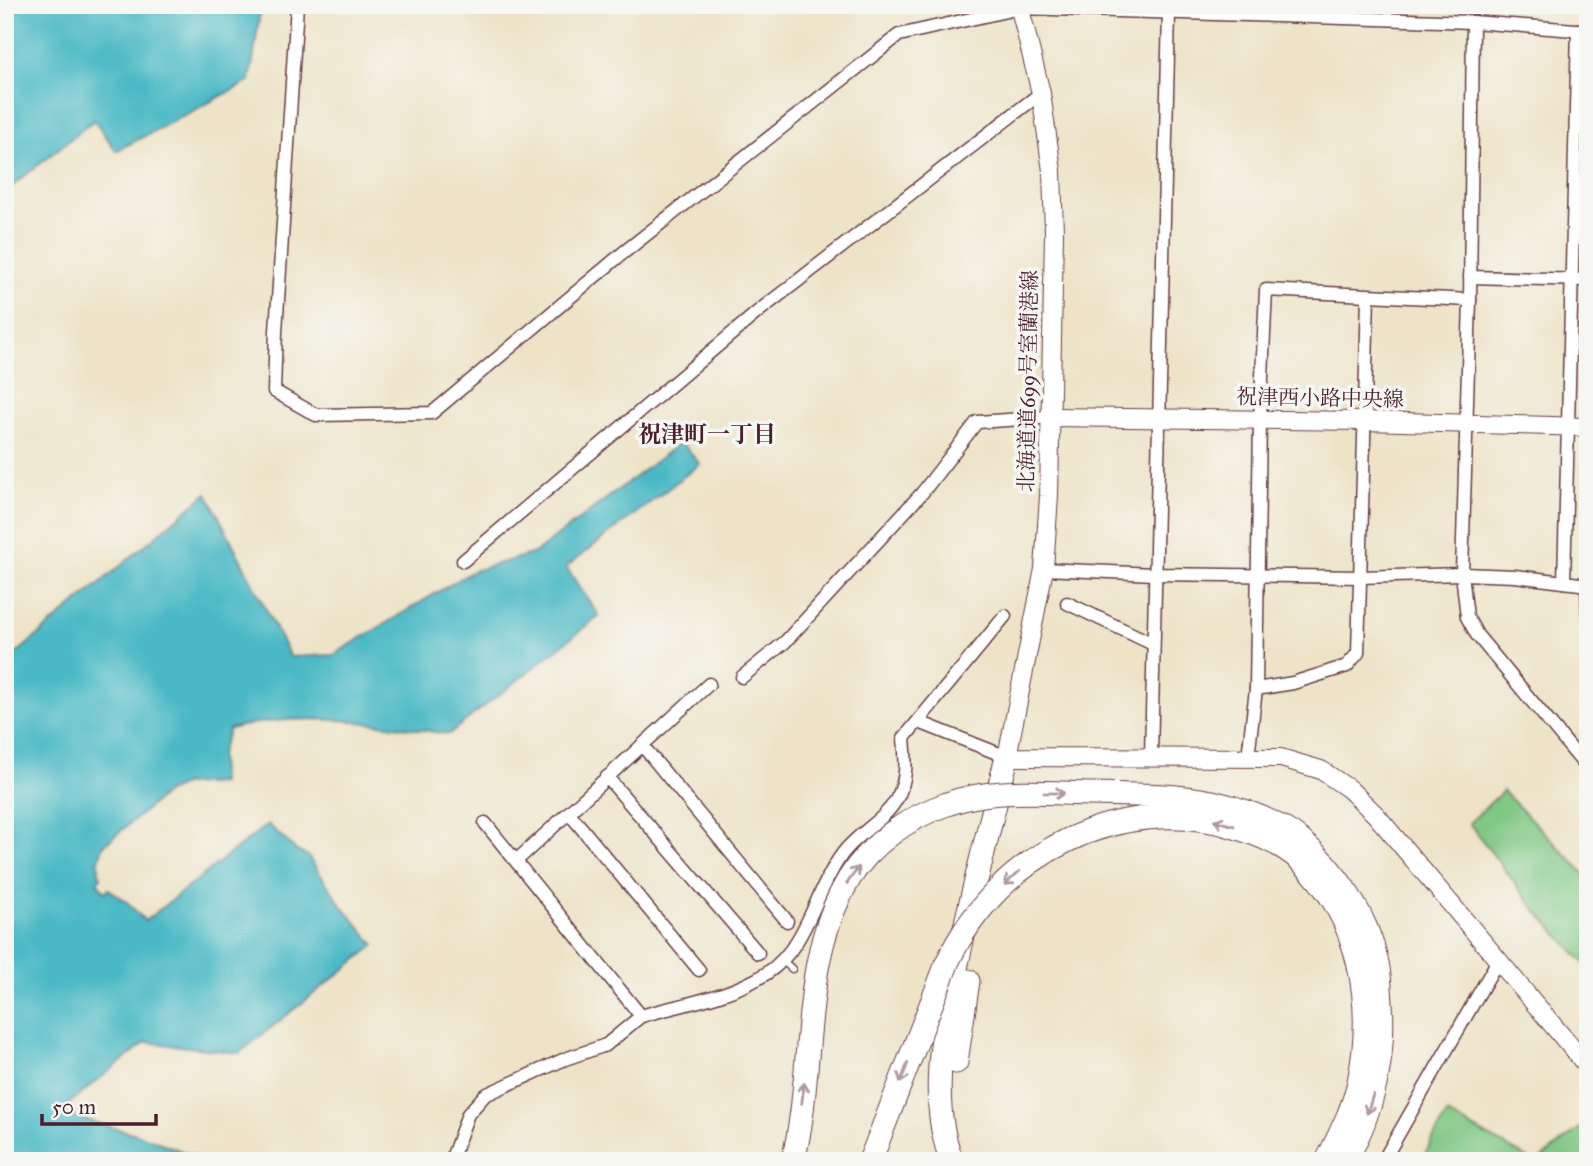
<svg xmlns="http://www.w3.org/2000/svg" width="1593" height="1166" viewBox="0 0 1593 1166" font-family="'IM FELL Great Primer','Noto Serif JP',serif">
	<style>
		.green { fill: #80c884; stroke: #657458; stroke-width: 2 }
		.water { fill: #4bb9c5; stroke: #4a6c78; stroke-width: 2 }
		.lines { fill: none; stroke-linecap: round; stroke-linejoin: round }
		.lane-casing { stroke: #633c42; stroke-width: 9 }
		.street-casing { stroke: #633c42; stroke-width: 15 }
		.secondary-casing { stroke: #633c42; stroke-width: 20 }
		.highway-casing { stroke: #633c42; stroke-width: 25 }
		.lane { stroke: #fff; stroke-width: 6 }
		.street { stroke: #fff; stroke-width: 12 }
		.secondary { stroke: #fff; stroke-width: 18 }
		.highway { stroke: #fff; stroke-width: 23 }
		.highway-bridge-casing { stroke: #633c42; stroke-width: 25; stroke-linecap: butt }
		.highway-bridge { stroke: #fff; stroke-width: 23 }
		.oneway { stroke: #ae9aa0 }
		.labels { text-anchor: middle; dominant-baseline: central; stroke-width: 7; stroke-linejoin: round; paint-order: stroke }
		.street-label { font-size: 21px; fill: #4a1f2b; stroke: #f6f6f2 }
		.neighbourhood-label { font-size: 23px; font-weight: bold; fill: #4a1f2b; stroke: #f6f6f2 }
	</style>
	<rect width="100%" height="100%" fill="#f6f6f2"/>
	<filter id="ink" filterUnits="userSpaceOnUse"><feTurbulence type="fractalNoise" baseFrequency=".0143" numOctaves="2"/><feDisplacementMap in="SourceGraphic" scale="14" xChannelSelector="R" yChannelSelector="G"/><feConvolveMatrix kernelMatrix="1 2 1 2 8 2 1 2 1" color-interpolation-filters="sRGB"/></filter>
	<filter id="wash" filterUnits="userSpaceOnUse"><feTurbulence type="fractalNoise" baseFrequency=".00686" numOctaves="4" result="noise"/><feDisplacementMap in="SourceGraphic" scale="28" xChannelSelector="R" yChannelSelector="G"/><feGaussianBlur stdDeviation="1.57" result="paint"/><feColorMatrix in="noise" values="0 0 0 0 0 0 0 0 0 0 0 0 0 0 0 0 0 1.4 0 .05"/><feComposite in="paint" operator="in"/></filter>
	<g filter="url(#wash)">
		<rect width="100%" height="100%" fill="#eee3c7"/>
		<g class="green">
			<polygon points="1503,791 1588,877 1588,967 1534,908 1469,823"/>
			<polygon points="1447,1114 1533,1161 1421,1161"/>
			<polygon points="1585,1124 1588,1127 1588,1161 1538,1161"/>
		</g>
		<g class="water">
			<polygon points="5,5 261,5 250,81 116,151 94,120 5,192"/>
			<path d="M681,442l19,22 -134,103 33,49 -150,118c-72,-11 -149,-24 -220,-5l-9,26 1,28 -38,2 -16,7 -63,53c-5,12 -8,21 -3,33l-4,4 8,10 4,-3 18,13 18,19 123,-97 30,28 9,3 35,51 33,39 -136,108 -93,-11 -88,70 85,24 64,25h-202v-498l202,-170 83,164 43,-2 140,-84 62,-18z"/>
		</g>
	</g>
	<g filter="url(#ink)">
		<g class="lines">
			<g class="lane-casing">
				<polyline id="lane" points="782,960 792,969"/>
			</g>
			<g class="street-casing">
				<g id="street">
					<polyline points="297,5 276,331 274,391 316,415 432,413 623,253 899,35 1020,8 1473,22 1588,31"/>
					<polyline points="1473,22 1470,300 1462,574 1467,617 1477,635 1588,769"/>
					<polyline points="1470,277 1588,280"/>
					<polyline points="463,561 760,310 1041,93"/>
					<polyline points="1044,569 1154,574 1360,577 1462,574 1515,576 1588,585"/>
					<polyline points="1564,582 1578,30"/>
					<polyline points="1587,585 1588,614"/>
					<polyline points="1067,603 1153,644"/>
					<polyline points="742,677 785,642 922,493 977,422 1051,417"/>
					<polyline points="1256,689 1293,683 1347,666 1358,653 1368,296"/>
					<polyline points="919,722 1007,757"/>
					<polyline points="642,745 787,921"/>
					<polyline points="1151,756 1169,12"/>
					<polyline points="1248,757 1256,689 1260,420 1266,290 1470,300"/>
					<polyline points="607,777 758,953"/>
					<polyline points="569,813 699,970"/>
					<path d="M485,823l156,193c41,-12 90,-19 126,-43 41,-27 48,-83 76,-120 15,-20 41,-32 53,-53 12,-21 10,-40 8,-62l101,-122"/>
					<polyline points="516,861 709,684"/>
					<polyline points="451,1161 468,1114 485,1095 565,1059 606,1045 641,1016"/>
					<polyline points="1383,1161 1497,962"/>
				</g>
			</g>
			<g class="secondary-casing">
				<g id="secondary">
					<polyline points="1019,5 1041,93 1052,171 1054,232 1049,496 1044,569 1007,757 1281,758 1321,770 1349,789 1376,815 1588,1067"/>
					<polyline points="1051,417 1364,421 1588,427"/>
				</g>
			</g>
			<g class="highway-casing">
				<g id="highway">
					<polyline points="956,1062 968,981"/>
					<path d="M952,1161c-27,-66 -5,-150 9,-216 14,-63 30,-125 46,-188"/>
				</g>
			</g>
			<use href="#lane" class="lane"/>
			<use href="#street" class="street"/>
			<use href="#secondary" class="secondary"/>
			<use href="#highway" class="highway"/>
			<g class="highway-bridge-casing">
				<g id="highway-bridge">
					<path d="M793,1161c23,-93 5,-198 56,-282 21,-35 60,-62 98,-75 45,-17 98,-11 146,-10 39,1 80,0 119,8 30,7 64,19 88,38 37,31 67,76 77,123 3,13 3,27 4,40 4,55 -8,110 -36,158"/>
					<path d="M870,1161l78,-200c50,-107 173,-170 287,-134 23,7 48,17 66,34 60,56 74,144 58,221 -6,28 -20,54 -32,79"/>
				</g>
			</g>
			<use href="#highway-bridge" class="highway-bridge"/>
		</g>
		<defs><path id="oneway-shaft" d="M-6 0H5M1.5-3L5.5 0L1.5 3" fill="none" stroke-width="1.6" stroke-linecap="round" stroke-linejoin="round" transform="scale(1.75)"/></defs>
		<g class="oneway">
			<use href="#oneway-shaft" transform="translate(1054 793) rotate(1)"/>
			<use href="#oneway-shaft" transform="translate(1224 823) rotate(-164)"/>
			<use href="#oneway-shaft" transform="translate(853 875) rotate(-54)"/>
			<use href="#oneway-shaft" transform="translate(1012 878) rotate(138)"/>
			<use href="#oneway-shaft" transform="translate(904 1073) rotate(111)"/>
			<use href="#oneway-shaft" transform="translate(803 1093) rotate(-83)"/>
			<use href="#oneway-shaft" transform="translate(1370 1104) rotate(108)"/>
		</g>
	</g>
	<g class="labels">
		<g class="street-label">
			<text transform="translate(1028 381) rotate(-89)">北海道道699号室蘭港線</text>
			<text transform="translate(1320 398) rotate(1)">祝津西小路中央線</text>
		</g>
		<g class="neighbourhood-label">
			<text x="707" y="434">祝津町一丁目</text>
		</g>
	</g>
	<rect width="1593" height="1166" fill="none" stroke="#f6f6f2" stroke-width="28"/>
	<path d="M42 1114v10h114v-10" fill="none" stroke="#4a1f2b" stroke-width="3.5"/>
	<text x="52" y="1114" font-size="21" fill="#4a1f2b" stroke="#f6f6f2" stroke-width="5" paint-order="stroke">50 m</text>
</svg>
